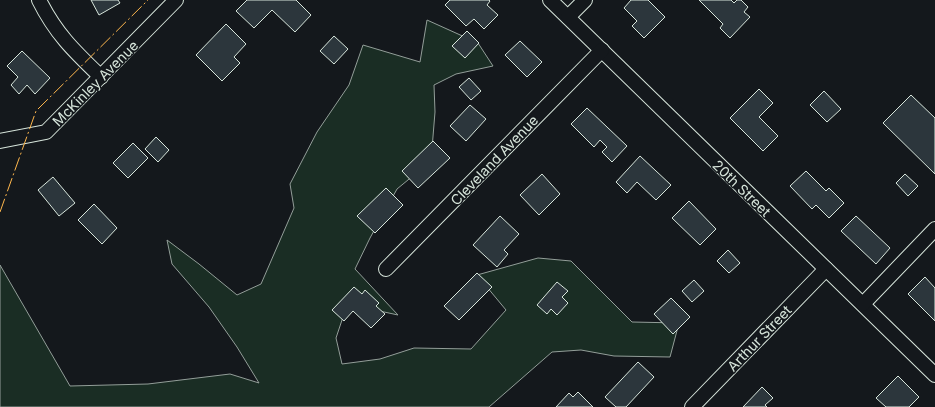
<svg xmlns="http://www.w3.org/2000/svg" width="935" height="407" viewBox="0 0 935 407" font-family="Inter,sans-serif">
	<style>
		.green { fill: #1a2d24; stroke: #939e99 }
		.building { fill: #2c363c; stroke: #d8e6dc }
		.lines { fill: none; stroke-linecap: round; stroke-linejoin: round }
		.street-casing { stroke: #d8e6dc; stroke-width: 16 }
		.street { stroke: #14181c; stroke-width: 14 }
		.power { stroke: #ffb74d; stroke-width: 1; stroke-dasharray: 14 3 2 3; stroke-linecap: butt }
		.labels { text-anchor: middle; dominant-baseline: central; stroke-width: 3; stroke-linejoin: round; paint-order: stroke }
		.street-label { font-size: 14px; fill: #d8e6dc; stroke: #14181c }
	</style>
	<rect width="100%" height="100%" fill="#14181c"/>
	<polygon class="green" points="427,20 478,43 493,66 456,74 434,85 435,112 431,161 397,189 370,238 355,269 398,315 375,310 347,305 336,338 342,364 380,359 414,348 471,349 506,310 477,275 538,258 571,261 632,322 679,323 670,357 614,356 581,350 552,352 489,407 0,407 0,265 70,386 148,384 230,374 259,383 237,347 209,307 172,264 167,240 199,264 237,295 261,284 294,208 290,184 317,132 349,85 363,45 420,62"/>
	<g class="building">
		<polygon points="91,0 118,0 120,3 99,15"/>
		<polygon points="247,0 296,0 311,15 295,32 272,10 254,28 236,11"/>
		<polygon points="450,0 489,0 490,1 487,5 498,15 484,29 474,19 466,26 445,5"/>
		<polygon points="631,0 648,0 665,17 644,38 632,26 637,21 624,8"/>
		<polygon points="699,0 731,0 734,3 737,0 741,0 748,7 744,12 750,17 730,38 720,28 723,24"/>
		<polygon points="226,24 246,44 234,57 240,63 222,81 196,55"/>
		<polygon points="467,31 479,43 465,58 452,46"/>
		<polygon points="334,36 348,49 334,64 320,51"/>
		<polygon points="520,41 542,62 527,77 505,55"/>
		<polygon points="22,51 50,78 35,94 27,85 19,94 11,85 18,77 7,66"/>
		<polygon points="469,78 481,91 471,100 459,87"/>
		<polygon points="759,89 773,103 759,117 778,136 763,151 730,118"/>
		<polygon points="824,91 841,109 827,122 810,105"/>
		<polygon points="911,95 935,118 935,174 883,123"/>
		<polygon points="470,105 486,119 466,141 450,126"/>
		<polygon points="587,108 627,146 612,162 602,152 607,147 600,140 594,147 571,124"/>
		<polygon points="156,137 169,150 158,162 145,149"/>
		<polygon points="433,141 450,158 418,188 402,171"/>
		<polygon points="133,143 148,158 128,178 113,163"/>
		<polygon points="640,156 671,185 656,200 637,182 627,193 616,182"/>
		<polygon points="806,171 826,191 829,188 844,203 829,218 816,205 812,209 790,186"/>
		<polygon points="542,174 560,194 539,215 520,195"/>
		<polygon points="905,174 918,186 908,196 896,183"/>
		<polygon points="53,177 75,203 59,216 38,190"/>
		<polygon points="386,188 403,205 375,233 357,216"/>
		<polygon points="689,201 716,229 700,245 672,218"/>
		<polygon points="94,204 117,228 102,244 78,220"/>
		<polygon points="500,216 519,234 504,250 508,254 497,267 473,245"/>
		<polygon points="856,216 890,248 876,264 841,231"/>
		<polygon points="728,250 740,263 729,273 717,261"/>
		<polygon points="477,273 492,287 459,320 444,306"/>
		<polygon points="925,277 935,288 935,321 908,294"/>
		<polygon points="694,280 704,291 692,302 682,291"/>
		<polygon points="557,282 568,291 562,297 568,303 557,315 551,309 547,314 537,305"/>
		<polygon points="354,287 362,294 365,290 379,303 376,306 385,314 371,328 353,311 344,321 332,310"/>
		<polygon points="671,298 690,317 673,334 654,314"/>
		<polygon points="638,362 654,377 626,407 616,407 605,397"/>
		<polygon points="898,376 919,397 909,407 886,407 876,398"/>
		<polygon points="762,387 773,398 765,405 767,407 743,407"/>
		<polygon points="578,392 593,407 556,407 569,393 573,397"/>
	</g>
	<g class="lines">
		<g class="street-casing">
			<g id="street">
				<path d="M39,0c17,34 35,51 62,77"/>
				<polyline points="550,0 935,375"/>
				<polyline points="568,17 585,0"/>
				<polyline points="0,141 46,132 176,0"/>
				<polyline points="386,269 602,50"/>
				<polyline points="863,304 935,229"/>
				<polyline points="692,407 826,269"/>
			</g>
		</g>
		<use href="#street" class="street"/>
		<polyline class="power" points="0,212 36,111 148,0"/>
	</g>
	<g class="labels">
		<g class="street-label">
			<text transform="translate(95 83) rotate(-45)">McKinley Avenue</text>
			<text transform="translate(494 160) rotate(-46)">Cleveland Avenue</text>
			<text transform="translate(742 188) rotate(44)">20th Street</text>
			<text transform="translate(759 338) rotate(-46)">Arthur Street</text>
		</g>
	</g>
</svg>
